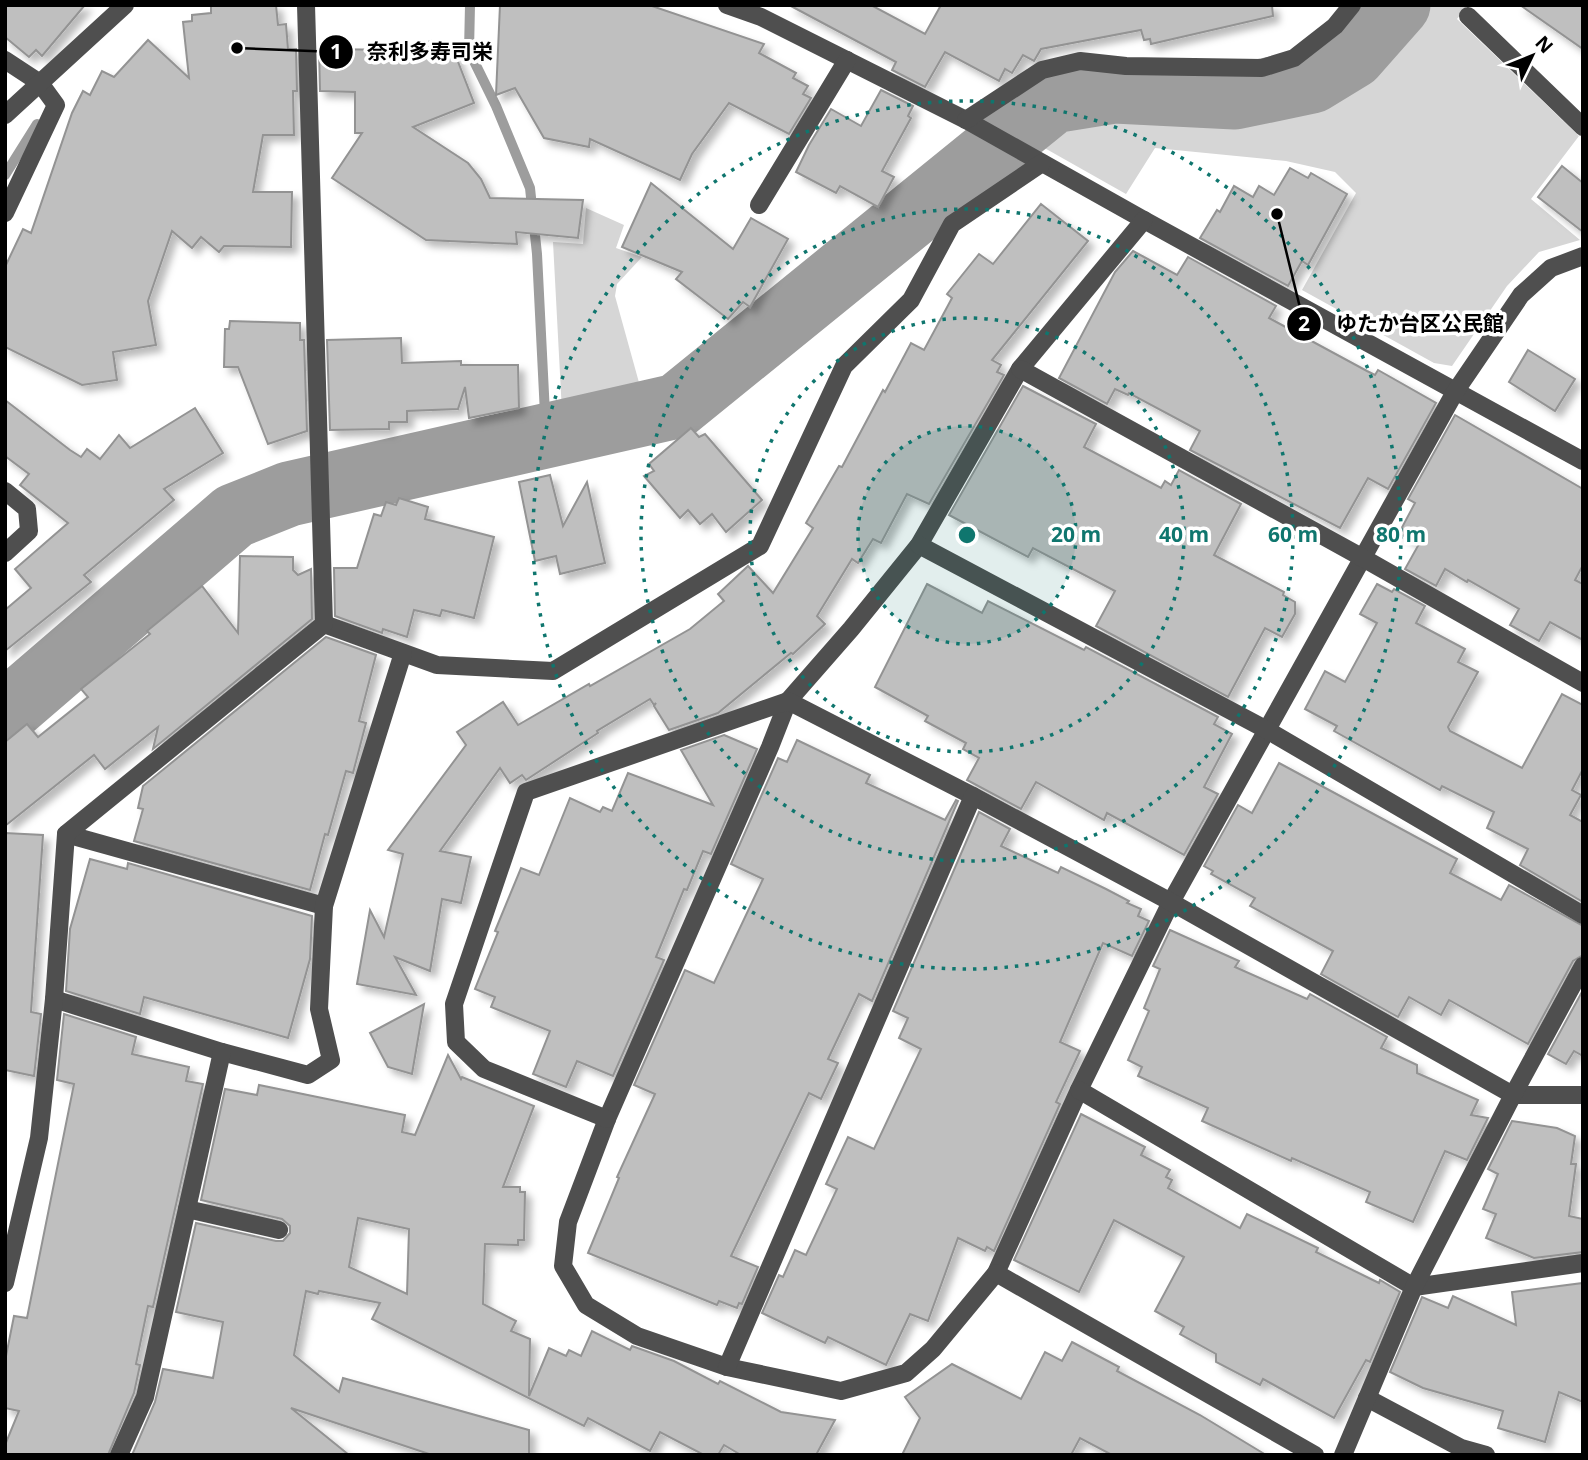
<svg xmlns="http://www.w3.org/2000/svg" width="1588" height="1460" viewBox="0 0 1588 1460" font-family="'Open Sans','Noto Sans JP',sans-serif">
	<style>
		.green { fill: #d6d6d6 }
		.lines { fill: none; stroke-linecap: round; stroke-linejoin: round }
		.stream { stroke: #9d9d9d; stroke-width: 10 }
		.river { stroke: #9d9d9d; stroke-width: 65 }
		.building { fill: #bfbfbf; stroke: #939393; stroke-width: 2; fill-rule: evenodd; filter: url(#shadow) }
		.minor { stroke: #4f4f4f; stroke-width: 18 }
		.ring { fill: none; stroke: #0f766e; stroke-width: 3.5; stroke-dasharray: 3.5 7 }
		.centre { fill: #0f766e; stroke: #fff; stroke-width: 3.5 }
		.ring-label { font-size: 21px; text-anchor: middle; font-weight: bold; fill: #0f766e; stroke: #fff; stroke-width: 7; stroke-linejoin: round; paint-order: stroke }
		.leader { fill: none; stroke: #000; stroke-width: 2.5 }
		.callout-dot { fill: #000; stroke: #fff; stroke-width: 2.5 }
		.mark-label { font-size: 21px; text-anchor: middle; font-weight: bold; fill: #fff }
		.callout-label { font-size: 21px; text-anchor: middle; font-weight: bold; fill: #000; stroke: #fff; stroke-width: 7; stroke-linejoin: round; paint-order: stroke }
	</style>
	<defs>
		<filter id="shadow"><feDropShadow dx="6" dy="6" stdDeviation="3.5" flood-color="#0004"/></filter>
	</defs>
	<rect width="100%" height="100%" fill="#fff"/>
	<g class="green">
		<polygon points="1427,5 1468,5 1457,19 1579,136 1531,199 1580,240 1539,252 1507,286 1452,366 1434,363 1302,290 1356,193 1335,172 1286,161 1155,148 1126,194 1025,137 1058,118 1099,112 1192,112 1255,117 1309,110 1343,96"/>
		<polygon points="586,208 624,225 616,248 642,257 617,284 615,296 643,397 578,416 562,412 553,242 583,244"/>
	</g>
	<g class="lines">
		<g class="stream">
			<polyline points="470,5 469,51 496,106 530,188 537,254 546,434"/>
			<polyline points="5,175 37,124"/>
		</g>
		<polyline class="river" points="5,713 234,516 289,494 677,406 1053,101 1115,91 1235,97 1312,81 1353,56 1398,5"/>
	</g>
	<g class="building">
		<polygon points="5,5 85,5 42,56 36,50 29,57 5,37"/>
		<polygon points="211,5 276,5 278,25 286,24 288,49 296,49 297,91 293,91 294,135 263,135 253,192 292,192 291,247 224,246 219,252 201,237 192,248 172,231 148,301 156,345 113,352 117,380 82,385 5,347 5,267 23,229 31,233 72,113 83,91 90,95 102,71 114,77 148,40 189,78 183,22 192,21 192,15 211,13"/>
		<polygon points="500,5 649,5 764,44 759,53 796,73 793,78 808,86 803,94 811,98 789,134 729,103 692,154 680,180 590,139 589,147 544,138 515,88 496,95"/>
		<polygon points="789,5 871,5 925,34 941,5 1272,5 1273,16 1151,44 1150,39 1144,40 1141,30 1041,49 1034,61 1023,55 1012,73 1005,69 999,81 945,52 925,87 892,70 896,62"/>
		<polygon points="1520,5 1583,5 1583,49"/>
		<polygon points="431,41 434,46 442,43 448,57 455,54 474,103 413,127 468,163 481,179 490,198 583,200 578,238 516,232 517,244 426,240 332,178 362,133 355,133 355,92 320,91 319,49 406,50"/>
		<polygon points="881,90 913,106 908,116 911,118 882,171 894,177 878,207 840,186 836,193 796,172 809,145 831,109 861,126"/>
		<polygon points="1562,166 1583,183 1583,232 1538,197"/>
		<polygon points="1290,168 1308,178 1311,173 1347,194 1308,265 1302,261 1288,286 1200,238 1217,210 1220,212 1234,186 1253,197 1259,186 1274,195"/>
		<polygon points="651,183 733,249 751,218 788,239 750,307 743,302 728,319 676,279 682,272 622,247"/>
		<polygon points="1041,204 1088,241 992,360 1001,365 997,372 1004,375 929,504 907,494 881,543 873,539 858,563 852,559 817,616 825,624 793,654 791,653 718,713 669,730 654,706 656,703 654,705 650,699 597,731 598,733 526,780 522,775 510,783 500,768 440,851 471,857 461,903 442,899 430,971 395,957 416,995 357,984 370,910 384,937 403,854 388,850 466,745 457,732 503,702 518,725 589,684 590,686 690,629 724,601 718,594 748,566 773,593 813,528 806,523 839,466 842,467 883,390 885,392 911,343 924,350 952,298 947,294 979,254 993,264"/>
		<polygon points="1133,251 1177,275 1188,257 1276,306 1269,318 1367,371 1375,375 1378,370 1436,403 1388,489 1368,478 1340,528 1190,450 1200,431 1129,393 1128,395 1115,389 1107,404 1059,378 1115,272"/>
		<polygon points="230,321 300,323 300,340 304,340 307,431 268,444 238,367 224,367 225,329 229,329"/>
		<polygon points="401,338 402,363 461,361 461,365 518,365 519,408 469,418 465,387 458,409 407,411 407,422 389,422 389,429 330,430 327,340"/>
		<polygon points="1528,350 1575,379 1555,411 1509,382"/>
		<polygon points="1023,386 1096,424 1084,447 1161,488 1165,481 1171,485 1179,470 1241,504 1214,555 1284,592 1283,595 1295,602 1295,614 1282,637 1265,628 1228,697 1096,626 1115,591 1033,548 1028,557 949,515"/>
		<polygon points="5,400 70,450 81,457 87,449 100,459 119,435 130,448 195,408 223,453 164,489 174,500 84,575 91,582 5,651 5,610 31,588 15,569 68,523 20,485 29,474 5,456"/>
		<polygon points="1455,415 1583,489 1583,565 1575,580 1583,584 1583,640 1550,622 1539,641 1510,625 1519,609 1468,580 1467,582 1445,569 1436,586 1405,569 1419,544 1399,533 1415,503 1408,499"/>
		<polygon points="691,428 699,437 705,434 762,500 726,532 712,514 700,524 688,510 680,518 644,476 654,471 649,464"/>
		<polygon points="550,475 563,526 587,482 605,563 560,574 556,556 535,561 519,482"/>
		<polygon points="399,498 428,507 425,519 494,537 474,618 442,610 440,616 414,610 407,637 383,629 382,633 335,616 334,568 357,568 374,514 381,516 386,502 396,505"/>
		<polygon points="240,556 293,557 293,570 298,575 311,569 312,619 153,749 158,727 105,769 94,755 5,826 5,742 27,724 38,737 88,697 81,689 150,634 147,631 202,586 238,633"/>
		<polygon points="927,584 982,613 988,601 1084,650 1086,647 1218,717 1214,724 1232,734 1204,787 1218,794 1184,855 1107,813 1104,820 1036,782 1021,809 967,780 979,758 963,749 966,743 925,721 928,716 875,687"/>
		<polygon points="1377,584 1392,592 1394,589 1425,606 1416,623 1465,649 1458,662 1478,672 1448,727 1450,731 1522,768 1562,694 1583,705 1583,769 1572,790 1581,795 1570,815 1583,822 1583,902 1520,865 1528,849 1487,828 1494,812 1442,786 1440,790 1334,731 1337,726 1305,709 1325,671 1345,682 1377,623 1360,614"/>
		<polygon points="326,637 376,655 359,721 366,723 353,773 346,771 328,835 325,834 310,890 134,841 143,809 138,808 143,786"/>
		<polygon points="724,735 757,749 711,854 703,851 687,890 684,889 656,957 664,960 613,1076 577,1061 566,1087 533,1074 550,1031 491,1007 495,997 475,989 498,932 495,931 521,868 539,875 570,798 600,812 603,807 612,811 628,773 713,805 681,750"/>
		<polygon points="797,740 870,775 866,783 945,820 956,800 958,801 872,1001 859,994 828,1059 838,1063 821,1099 809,1093 731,1256 758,1267 742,1304 739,1303 737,1308 719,1301 717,1305 588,1253 619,1178 617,1177 655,1094 634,1085 685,970 714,983 763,879 731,864 778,758 787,762"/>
		<polygon points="1279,763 1457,859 1450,873 1501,900 1509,885 1583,926 1583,955 1573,961 1528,1044 1449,1000 1441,1015 1409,997 1398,1017 1321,974 1333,951 1250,906 1255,898 1211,874 1213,871 1204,866 1238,805 1252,813"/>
		<polygon points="979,812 1010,829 1001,846 1058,873 1061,867 1106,889 1129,901 1127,903 1141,909 1138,916 1149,921 1132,956 1103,943 1060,1042 1080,1051 1056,1102 1060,1104 994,1251 987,1247 985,1251 958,1238 928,1321 910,1314 886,1365 828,1337 825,1343 762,1313 779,1275 783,1277 795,1250 806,1255 837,1189 826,1184 848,1137 874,1149 921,1049 899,1038 908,1018 893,1011"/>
		<polygon points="5,833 43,835 31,1012 41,1014 34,1076 5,1070"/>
		<polygon points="90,859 127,869 128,863 312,916 310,959 288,1038 144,997 140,1014 66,991 70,929"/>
		<polygon points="1170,930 1239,961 1235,967 1307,999 1310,994 1387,1037 1381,1048 1417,1065 1417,1073 1478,1100 1471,1115 1488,1118 1467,1160 1445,1151 1413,1222 1366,1202 1370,1192 1292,1158 1291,1161 1202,1121 1208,1108 1138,1076 1142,1067 1128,1060 1149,1011 1144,1008 1160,969 1153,966"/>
		<polygon points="1583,990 1583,1056 1574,1051 1566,1064 1548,1054"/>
		<polygon points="424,1004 412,1074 388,1067 370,1033"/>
		<polygon points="64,1014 136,1037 132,1054 189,1067 186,1081 203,1084 153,1307 148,1306 136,1364 140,1365 134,1393 108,1455 5,1455 5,1445 19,1411 5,1408 5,1361 14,1316 27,1318 74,1084 57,1080"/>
		<path d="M448,1055l13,24 1,-2 72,29 -31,81h17v5h5l-1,48h-6v5l-33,-1 -2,60 33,17 -5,10 19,8 -1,57 20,-48 17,8 3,-6 12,6 11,-25 38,19 2,-4 42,15 44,23 2,-3 61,31 54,8 -19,35h-75l-17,-10 -6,10h-14l-44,-23 -10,19 -62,-33 -4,8 -212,-107 8,-16 -61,-12 -1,3 -12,-3 -12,64 45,37 4,-14 186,52v25h-97l-141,-47 58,47h-217l23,-53 8,-33 50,9 10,-56 -47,-10 20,-89 80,18h7l7,-8v-7l-8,-7 -81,-19 24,-111 32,6 2,-10 146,30 -3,17 13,3zM358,1218l51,11 -2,65 -58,-27z"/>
		<polygon points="1081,1114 1145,1147 1141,1155 1170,1170 1166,1177 1172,1180 1168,1188 1240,1228 1247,1214 1318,1248 1316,1252 1379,1283 1380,1280 1400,1292 1370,1362 1366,1360 1334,1418 1263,1379 1260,1385 1216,1362 1216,1354 1180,1334 1184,1327 1155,1311 1184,1257 1114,1220 1079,1292 1014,1260"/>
		<polygon points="1512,1121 1557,1128 1575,1136 1571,1164 1576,1164 1569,1216 1583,1219 1583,1252 1534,1258 1486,1238 1496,1214 1483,1209 1498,1174 1488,1169"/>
		<polygon points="1583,1283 1583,1402 1559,1392 1545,1442 1498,1428 1503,1411 1423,1388 1390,1372 1422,1297 1448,1308 1453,1296 1516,1325 1512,1292"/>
		<polygon points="1072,1342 1119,1367 1117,1371 1200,1415 1266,1455 1112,1455 1080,1438 1071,1455 902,1455 920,1418 905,1397 952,1364 1021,1399 1045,1352 1062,1361"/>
	</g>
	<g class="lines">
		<g class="minor">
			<polyline points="727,5 761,17 966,120 1144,220 1583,461"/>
			<polyline points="1468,16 1583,127"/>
			<polyline points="5,60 40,83 56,105 5,213"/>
			<polyline points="5,115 125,5"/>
			<polyline points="966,120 1042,70 1080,61 1126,66 1262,68 1294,58 1335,26 1352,5"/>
			<polyline points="759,205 847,60"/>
			<polyline points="1144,220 1020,369 919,545 851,629 788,701 770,747 607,1119 568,1222 563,1266 586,1305 637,1336 727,1367 841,1391 906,1373 933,1349 996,1273 1079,1090 1171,902 1455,392 1521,295 1551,268 1583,256"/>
			<polyline points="1020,369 1363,558 1583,683"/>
			<polyline points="5,491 27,509 29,531 5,553"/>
			<polyline points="919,545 1267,730 1583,915"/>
			<polyline points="324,624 437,665 553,671 760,546 844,366 911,300 952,224 1042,163"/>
			<polyline points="66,834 324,906"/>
			<polyline points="54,999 222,1052 308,1075 331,1060 319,1009 324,906 403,653"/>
			<polyline points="1079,1090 1414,1287 1583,1263"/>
			<polyline points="607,1119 484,1069 456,1042 454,1004 526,792 788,701 973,796 1171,902 1513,1095 1583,1095"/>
			<polyline points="187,1209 279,1230"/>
			<polyline points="996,1273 1315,1455"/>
			<polyline points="5,1283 39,1138 54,999 66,834 324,624 306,5"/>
			<polyline points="727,1367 973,796"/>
			<polyline points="1367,1398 1461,1448 1486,1455"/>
			<polyline points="119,1455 145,1397 222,1052"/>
			<polyline points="1343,1455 1414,1287 1513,1095 1583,966"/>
		</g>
	</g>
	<circle cx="967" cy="535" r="109" fill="#0f766e" fill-opacity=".12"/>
	<g class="ring">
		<circle cx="967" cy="535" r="109"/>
		<circle cx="967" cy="535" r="217"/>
		<circle cx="967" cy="535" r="326"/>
		<circle cx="967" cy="535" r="434"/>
	</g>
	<circle cx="967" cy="535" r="10" class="centre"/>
	<g class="ring-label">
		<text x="1076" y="542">20 m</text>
		<text x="1184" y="542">40 m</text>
		<text x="1293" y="542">60 m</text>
		<text x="1401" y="542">80 m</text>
	</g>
	<path class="leader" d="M237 48L336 52M1277 214L1304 324"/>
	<g class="callout-dot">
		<circle cx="237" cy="48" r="7"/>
		<circle cx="1277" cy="214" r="7"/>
		<circle cx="336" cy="52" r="18"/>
		<circle cx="1304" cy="324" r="18"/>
	</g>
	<g class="mark-label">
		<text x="336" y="59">1</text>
		<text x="1304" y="331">2</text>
	</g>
	<g class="callout-label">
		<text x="430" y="59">奈利多寿司栄</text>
		<text x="1420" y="331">ゆたか台区公民館</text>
	</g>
	<rect width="1588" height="1460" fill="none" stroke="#000000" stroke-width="14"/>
	<g transform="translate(1532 56) rotate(47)" stroke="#ffffff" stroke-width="5" paint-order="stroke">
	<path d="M0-5L12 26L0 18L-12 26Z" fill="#000000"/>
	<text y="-10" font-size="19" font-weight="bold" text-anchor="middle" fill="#000000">N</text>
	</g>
</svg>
